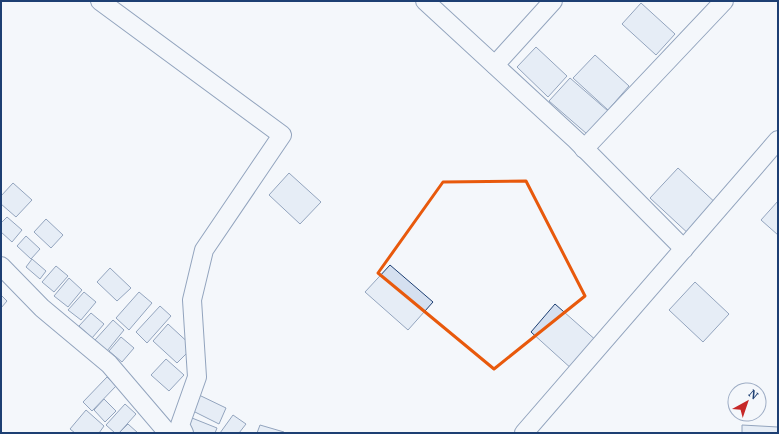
<svg xmlns="http://www.w3.org/2000/svg" width="779" height="434" viewBox="0 0 779 434" font-family="'PT Serif',serif">
	<style>
		.building { fill: #d5e0f0; stroke: #1d3f73 }
		.lines { fill: none; stroke-linecap: round; stroke-linejoin: round }
		.street-casing { stroke: #1d3f73; stroke-width: 20 }
		.street { stroke: #f4f7fb; stroke-width: 18 }
		.marked { fill: none; stroke: #e8590c; stroke-width: 3; stroke-linejoin: round }
	</style>
	<rect width="100%" height="100%" fill="#f4f7fb"/>
	<g class="building">
		<polygon points="641,3 675,34 656,55 622,24"/>
		<polygon points="536,47 567,76 548,97 517,67"/>
		<polygon points="595,55 629,86 608,110 573,78"/>
		<polygon points="570,78 608,111 587,134 549,101"/>
		<polygon points="678,168 719,206 691,236 650,198"/>
		<polygon points="289,173 321,202 300,224 269,195"/>
		<polygon points="13,183 32,200 16,217 1,204 1,196"/>
		<polygon points="778,201 778,235 761,220"/>
		<polygon points="7,217 22,230 12,242 1,232 1,223"/>
		<polygon points="46,219 63,235 51,248 34,232"/>
		<polygon points="26,236 40,249 31,259 17,246"/>
		<polygon points="32,259 46,271 40,279 26,267"/>
		<polygon points="390,265 433,302 408,330 365,292"/>
		<polygon points="56,266 68,276 54,292 42,282"/>
		<polygon points="110,268 131,288 117,301 97,282"/>
		<polygon points="69,278 82,290 68,307 54,296"/>
		<polygon points="695,282 729,314 703,342 669,310"/>
		<polygon points="84,292 96,302 81,320 68,310"/>
		<polygon points="139,292 152,303 129,330 116,318"/>
		<polygon points="1,295 7,301 1,308"/>
		<polygon points="555,304 598,342 573,370 531,332"/>
		<polygon points="160,306 171,316 147,343 136,332"/>
		<polygon points="91,313 104,324 92,338 79,326"/>
		<polygon points="113,320 124,330 107,351 95,340"/>
		<polygon points="168,324 193,347 177,363 153,341"/>
		<polygon points="121,337 134,348 122,362 109,351"/>
		<polygon points="166,359 184,375 169,391 151,375"/>
		<polygon points="107,377 116,386 92,411 83,402"/>
		<polygon points="199,395 226,408 219,424 191,410"/>
		<polygon points="104,399 116,411 105,422 94,410"/>
		<polygon points="125,404 136,414 119,433 115,433 106,425"/>
		<polygon points="86,410 104,426 99,433 75,433 70,429"/>
		<polygon points="233,415 246,424 239,433 220,433"/>
		<polygon points="192,418 217,428 215,433 190,433 187,432"/>
		<polygon points="128,424 138,433 119,433"/>
		<polygon points="260,425 284,432 284,433 257,433"/>
		<polygon points="742,425 778,427 778,433 742,433"/>
	</g>
	<g class="lines">
		<g class="street-casing">
			<g id="street">
				<polyline points="100,1 282,135 204,250 192,300 197,377 180,425 184,433"/>
				<polyline points="425,1 576,140 684,249"/>
				<polyline points="495,65 553,1"/>
				<polyline points="584,149 724,1"/>
				<polyline points="1,266 42,308 109,364 168,433"/>
				<polyline points="524,433 778,140"/>
			</g>
		</g>
		<use href="#street" class="street"/>
	</g>
	<path d="M0 0H779V434H0ZM526,181l59,115 -91,73 -116,-96 65,-91z" fill="#f4f7fb" fill-opacity=".55" fill-rule="evenodd"/>
	<path class="marked" d="M526,181l59,115 -91,73 -116,-96 65,-91z"/>
	<rect width="779" height="434" fill="none" stroke="#1d3f73" stroke-width="4"/>
	<g transform="translate(747 402) rotate(40)"><circle r="19" fill="#f4f7fb" stroke="#9eadc5"/>
	<path d="M0-3L7 15L0 10L-7 15Z" fill="#c62828"/>
	<text y="-6" font-size="11" font-weight="bold" text-anchor="middle" fill="#1d3f73">N</text>
	</g>
</svg>
